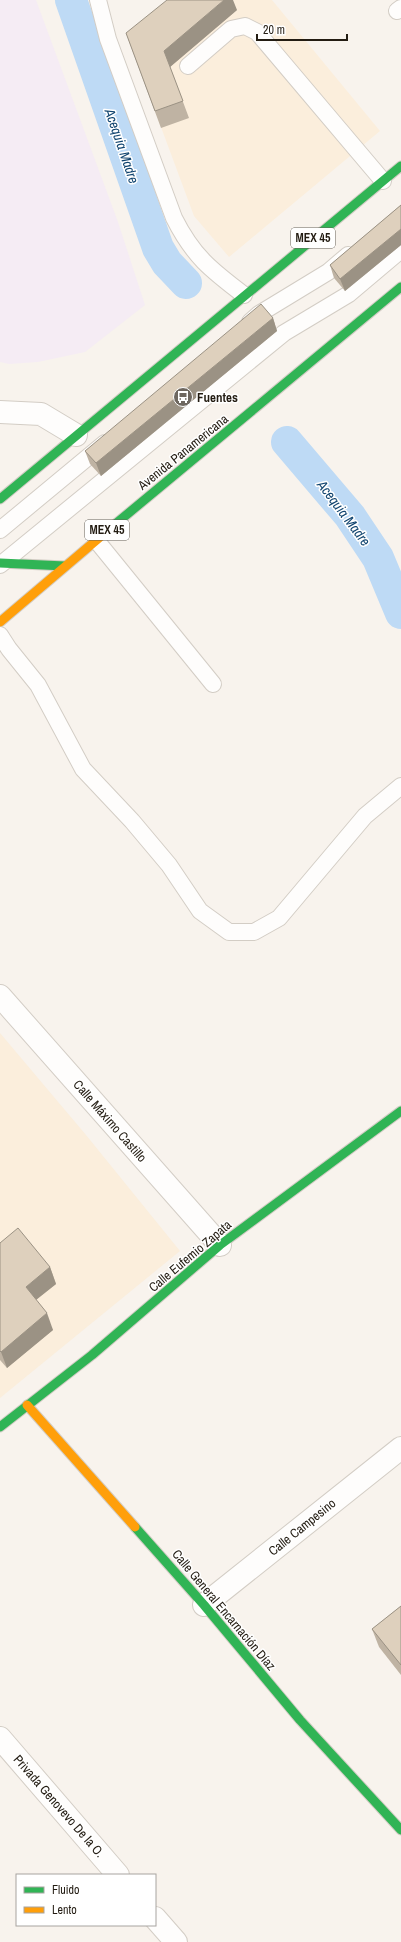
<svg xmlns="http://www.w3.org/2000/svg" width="401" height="1942" viewBox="0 0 401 1942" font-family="'Archivo Narrow',sans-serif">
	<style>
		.built { fill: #fbeedc }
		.industrial { fill: #f5ecf4 }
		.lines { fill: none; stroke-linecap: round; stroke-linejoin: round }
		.canal { stroke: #bedaf5; stroke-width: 32 }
		.lane-casing { stroke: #d3cdc5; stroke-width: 18 }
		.street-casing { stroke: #d3cdc5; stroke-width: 24 }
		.fast-casing { stroke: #d3cdc5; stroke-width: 11 }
		.slow-casing { stroke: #d3cdc5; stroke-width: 11 }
		.lane { stroke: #fefdfc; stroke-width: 16 }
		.street { stroke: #fefdfc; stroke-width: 22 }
		.fast { stroke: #30b455; stroke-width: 9 }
		.slow { stroke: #ff9f0a; stroke-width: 9 }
		.wall { fill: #bfb3a3 }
		.shaded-wall { fill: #9b9284 }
		.building { fill: #ded0bd; stroke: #9b9284 }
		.labels { text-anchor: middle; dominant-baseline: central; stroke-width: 3; stroke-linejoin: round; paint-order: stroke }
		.shield { fill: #fff; stroke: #656059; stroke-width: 1 }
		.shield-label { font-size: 12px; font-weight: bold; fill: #231c12 }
		.poi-label { font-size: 13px; font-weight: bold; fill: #231c12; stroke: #fff; text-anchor: start }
		.street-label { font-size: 13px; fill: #231c12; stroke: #fff }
		.water-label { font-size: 14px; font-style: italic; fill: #10446f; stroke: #fff }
	</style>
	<rect width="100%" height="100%" fill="#f8f3ed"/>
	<g class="built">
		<polygon points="192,0 272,0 380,131 229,257 194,216 132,49"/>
		<polygon points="0,1033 86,1135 180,1251 0,1398"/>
	</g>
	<polygon class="industrial" points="0,0 36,0 118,222 145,305 85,352 38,362 9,364 0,362"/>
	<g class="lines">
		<g class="canal">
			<polyline points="71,0 158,248 167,263 186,283"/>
			<polyline points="287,442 350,516 378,558 401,613"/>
		</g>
		<g class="lane-casing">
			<g id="lane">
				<path d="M98,0l10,39 66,179c19,38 37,52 70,77"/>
				<polyline points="397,11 401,8"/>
				<polyline points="188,66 231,29 245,26 257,32 383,181"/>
				<polyline points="250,322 259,314 328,272 348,255"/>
				<polyline points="0,530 105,443"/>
				<polyline points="96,540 213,684"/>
				<polyline points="0,565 284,333 349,294 401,250"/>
				<polyline points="0,635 9,649 38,685 83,769 132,821 169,865 200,911 229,932 254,932 279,918 365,816 401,786"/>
			</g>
		</g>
		<g class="street-casing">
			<g id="street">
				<polyline points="0,412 41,414 76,435"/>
				<polyline points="0,996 220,1245"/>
				<polyline points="204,1605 401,1448"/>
				<polyline points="0,1738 118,1875"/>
				<polyline points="155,1918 176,1942"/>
			</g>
		</g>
		<g class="fast-casing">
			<g id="fast">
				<polyline points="0,499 401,166"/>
				<polyline points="113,526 401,287"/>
				<polyline points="0,563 65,566"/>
				<polyline points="0,1427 92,1355 220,1245 401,1111"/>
				<polyline points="135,1527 204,1605 300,1720 401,1830"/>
			</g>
		</g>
		<g class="slow-casing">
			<g id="slow">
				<polyline points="0,622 113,526"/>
				<polyline points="27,1405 135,1527"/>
			</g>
		</g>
		<use href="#lane" class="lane"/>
		<use href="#street" class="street"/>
		<use href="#fast" class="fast"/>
		<use href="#slow" class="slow"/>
	</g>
	<g class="wall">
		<polygon points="237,10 170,67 189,118 161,128 126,33"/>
		<polygon points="401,205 401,245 345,291 334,278 330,265"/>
		<polygon points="273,318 277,331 101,476 90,464 85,451"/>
		<polygon points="0,1243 50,1267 56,1284 36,1300 53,1330 7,1368 0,1360"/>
		<polygon points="401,1606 401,1675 379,1647 372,1629"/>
	</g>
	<g class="shaded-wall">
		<polygon points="224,0 233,0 237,10 170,67 164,51"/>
		<polygon points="401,229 401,245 345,291 340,279"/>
		<polygon points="273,318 277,331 101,476 96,463"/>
		<polygon points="50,1267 56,1284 32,1303 26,1287"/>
		<polygon points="47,1313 53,1330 7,1368 1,1352"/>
	</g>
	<g class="building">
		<polygon points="167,0 224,0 164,51 183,101 155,111 126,33"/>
		<polygon points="401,205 401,229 340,279 330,265"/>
		<polygon points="261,304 273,318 96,463 85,451"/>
		<polygon points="18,1228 50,1267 26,1287 47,1313 1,1352 0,1351 0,1243"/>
		<polygon points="401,1606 401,1665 372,1629"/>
	</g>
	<defs>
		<g id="bus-disc" transform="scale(1)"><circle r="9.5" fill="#6e675f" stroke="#fff"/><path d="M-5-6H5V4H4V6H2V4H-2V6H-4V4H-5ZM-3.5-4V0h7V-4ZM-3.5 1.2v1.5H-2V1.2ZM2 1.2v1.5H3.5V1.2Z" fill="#fff"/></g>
	</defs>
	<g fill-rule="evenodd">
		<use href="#bus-disc" x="183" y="397"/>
	</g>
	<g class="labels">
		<g class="shield">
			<rect x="291" y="228" width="44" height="20" rx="3"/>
			<rect x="85" y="520" width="44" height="20" rx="3"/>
		</g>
		<g class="shield-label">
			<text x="313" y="238">MEX 45</text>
			<text x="107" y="530">MEX 45</text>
		</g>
		<g class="poi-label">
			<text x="197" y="397">Fuentes</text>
		</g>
		<g class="street-label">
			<text transform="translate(183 452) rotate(-39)">Avenida Panamericana</text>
			<text transform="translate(110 1121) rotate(49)">Calle Máximo Castillo</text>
			<text transform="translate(190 1256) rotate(-40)">Calle Eufemio Zapata</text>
			<text transform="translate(302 1527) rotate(-39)">Calle Campesino</text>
			<text transform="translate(224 1610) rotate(50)">Calle General Encarnación Díaz</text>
			<text transform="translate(59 1806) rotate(49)">Privada Genovevo De la O.</text>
		</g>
		<g class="water-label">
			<text transform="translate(122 146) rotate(71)">Acequia Madre</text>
			<text transform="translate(344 513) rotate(53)">Acequia Madre</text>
		</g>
	</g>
	<rect x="16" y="1874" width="140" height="52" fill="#ffffff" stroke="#a7a4a0"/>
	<rect x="24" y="1887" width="20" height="6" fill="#30b455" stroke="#a7a4a0"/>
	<text x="52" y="1894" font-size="12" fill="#231c12">Fluido</text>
	<rect x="24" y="1907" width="20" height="6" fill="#ff9f0a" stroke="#a7a4a0"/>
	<text x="52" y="1914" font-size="12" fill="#231c12">Lento</text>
	<path d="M257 34v6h90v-6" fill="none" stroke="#231c12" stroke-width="2"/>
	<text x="263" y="34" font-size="12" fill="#231c12" stroke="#ffffff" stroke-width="3" paint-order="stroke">20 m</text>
</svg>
